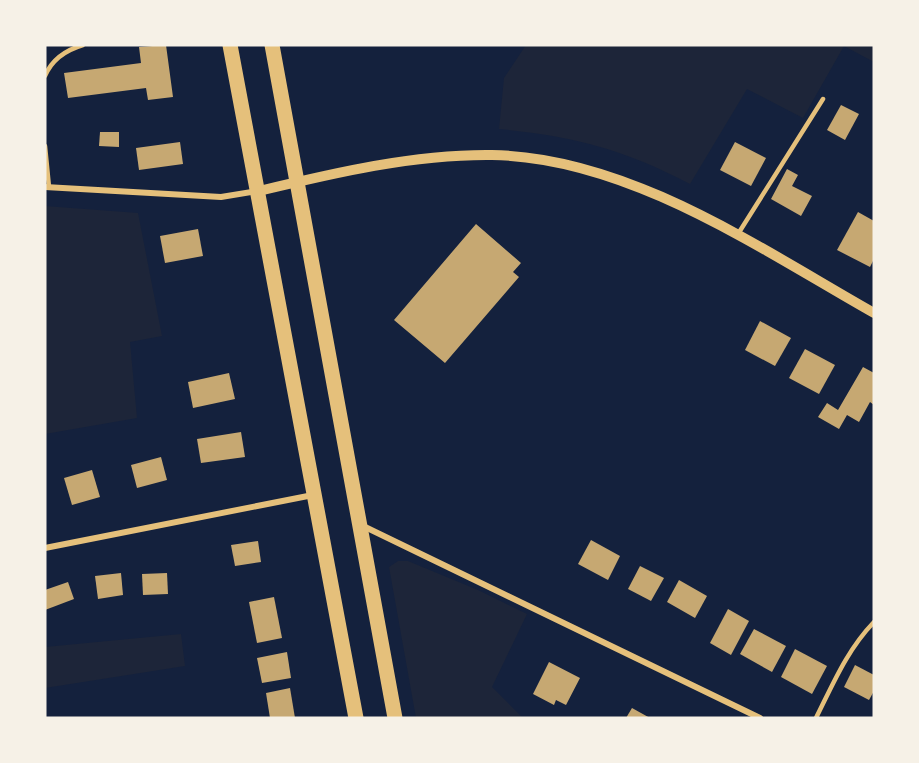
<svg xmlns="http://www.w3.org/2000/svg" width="919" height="763" viewBox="0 0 919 763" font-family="'Exo 2',sans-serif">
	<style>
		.green { fill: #1d2539 }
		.building { fill: #c6a872 }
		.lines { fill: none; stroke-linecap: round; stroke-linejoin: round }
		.service { stroke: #e5c07b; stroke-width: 4.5 }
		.minor { stroke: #e5c07b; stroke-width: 6 }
		.tertiary { stroke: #e5c07b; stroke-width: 10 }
		.primary { stroke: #e5c07b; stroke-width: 15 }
	</style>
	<rect width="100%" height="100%" fill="#14213d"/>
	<g class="green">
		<path d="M526,45h348v17l-30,-16 -41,72 -56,-29 -57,95c-66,-35 -117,-48 -191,-55l5,-51z"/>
		<polygon points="45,206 138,213 162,336 130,342 137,418 45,434"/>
		<polygon points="398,561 408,561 478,590 527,614 492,687 523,718 416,718 389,567"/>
		<polygon points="181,634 185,666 45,688 45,647"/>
	</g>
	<g class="building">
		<polygon points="166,45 173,97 148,100 146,88 68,98 64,73 141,63 139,47"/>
		<polygon points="841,105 859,114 845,140 827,130"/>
		<polygon points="100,132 119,132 119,147 99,146"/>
		<polygon points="180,142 183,164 139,170 136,148"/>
		<polygon points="735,142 766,158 751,186 720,170"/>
		<polygon points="787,169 798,175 792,186 812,196 801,216 771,199"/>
		<polygon points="858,212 874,221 874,259 870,267 837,250"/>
		<polygon points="476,224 521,263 513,272 519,277 445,363 394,320"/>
		<polygon points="198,229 203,256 165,263 160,236"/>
		<polygon points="760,321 791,338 775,366 745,350"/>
		<polygon points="805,349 835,365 819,394 789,378"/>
		<polygon points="863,367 874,373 874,405 870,402 859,422 847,415 839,429 818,417 827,403 838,410"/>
		<polygon points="229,373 235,399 193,408 188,382"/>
		<polygon points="241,432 245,457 201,463 197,439"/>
		<polygon points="161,457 167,480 137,488 131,465"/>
		<polygon points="92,470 100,497 72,505 64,478"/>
		<polygon points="591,540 620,556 608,580 578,564"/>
		<polygon points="258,541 261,562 235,566 231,545"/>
		<polygon points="640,566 664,578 651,601 628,589"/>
		<polygon points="121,573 123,595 98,599 95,576"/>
		<polygon points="167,573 168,594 143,595 142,574"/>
		<polygon points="679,580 707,596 695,618 667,602"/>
		<polygon points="68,582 74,599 45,610 45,590"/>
		<polygon points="274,597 282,638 257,643 249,602"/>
		<polygon points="728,609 749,621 731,655 710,643"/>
		<polygon points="754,629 786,646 772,672 740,654"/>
		<polygon points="795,649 827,666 812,694 781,677"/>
		<polygon points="287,652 291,678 262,683 257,658"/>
		<polygon points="549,662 580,678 566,705 556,700 554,705 533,694"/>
		<polygon points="855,665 874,675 874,691 869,700 844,687"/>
		<polygon points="290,688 295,718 270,718 266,693"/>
		<polygon points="632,708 650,718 626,718"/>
	</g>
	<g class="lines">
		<g class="service">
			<path d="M45,76c7,-17 21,-26 38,-31"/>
			<polyline points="45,146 49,187"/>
			<polyline points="738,234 823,99"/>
			<path d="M816,718c17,-34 31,-68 58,-96"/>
		</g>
		<g class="minor">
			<polyline points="45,187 221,197 258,191"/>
			<polyline points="361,525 760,718"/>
			<polyline points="45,548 313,495"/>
		</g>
		<path class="tertiary" d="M259,191c75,-18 155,-37 233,-36 136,2 267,93 382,158"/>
		<g class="primary">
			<polyline points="230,45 356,718"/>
			<polyline points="272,45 395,718"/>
		</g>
	</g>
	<rect width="919" height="763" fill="none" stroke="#f6f1e7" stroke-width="93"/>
</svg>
